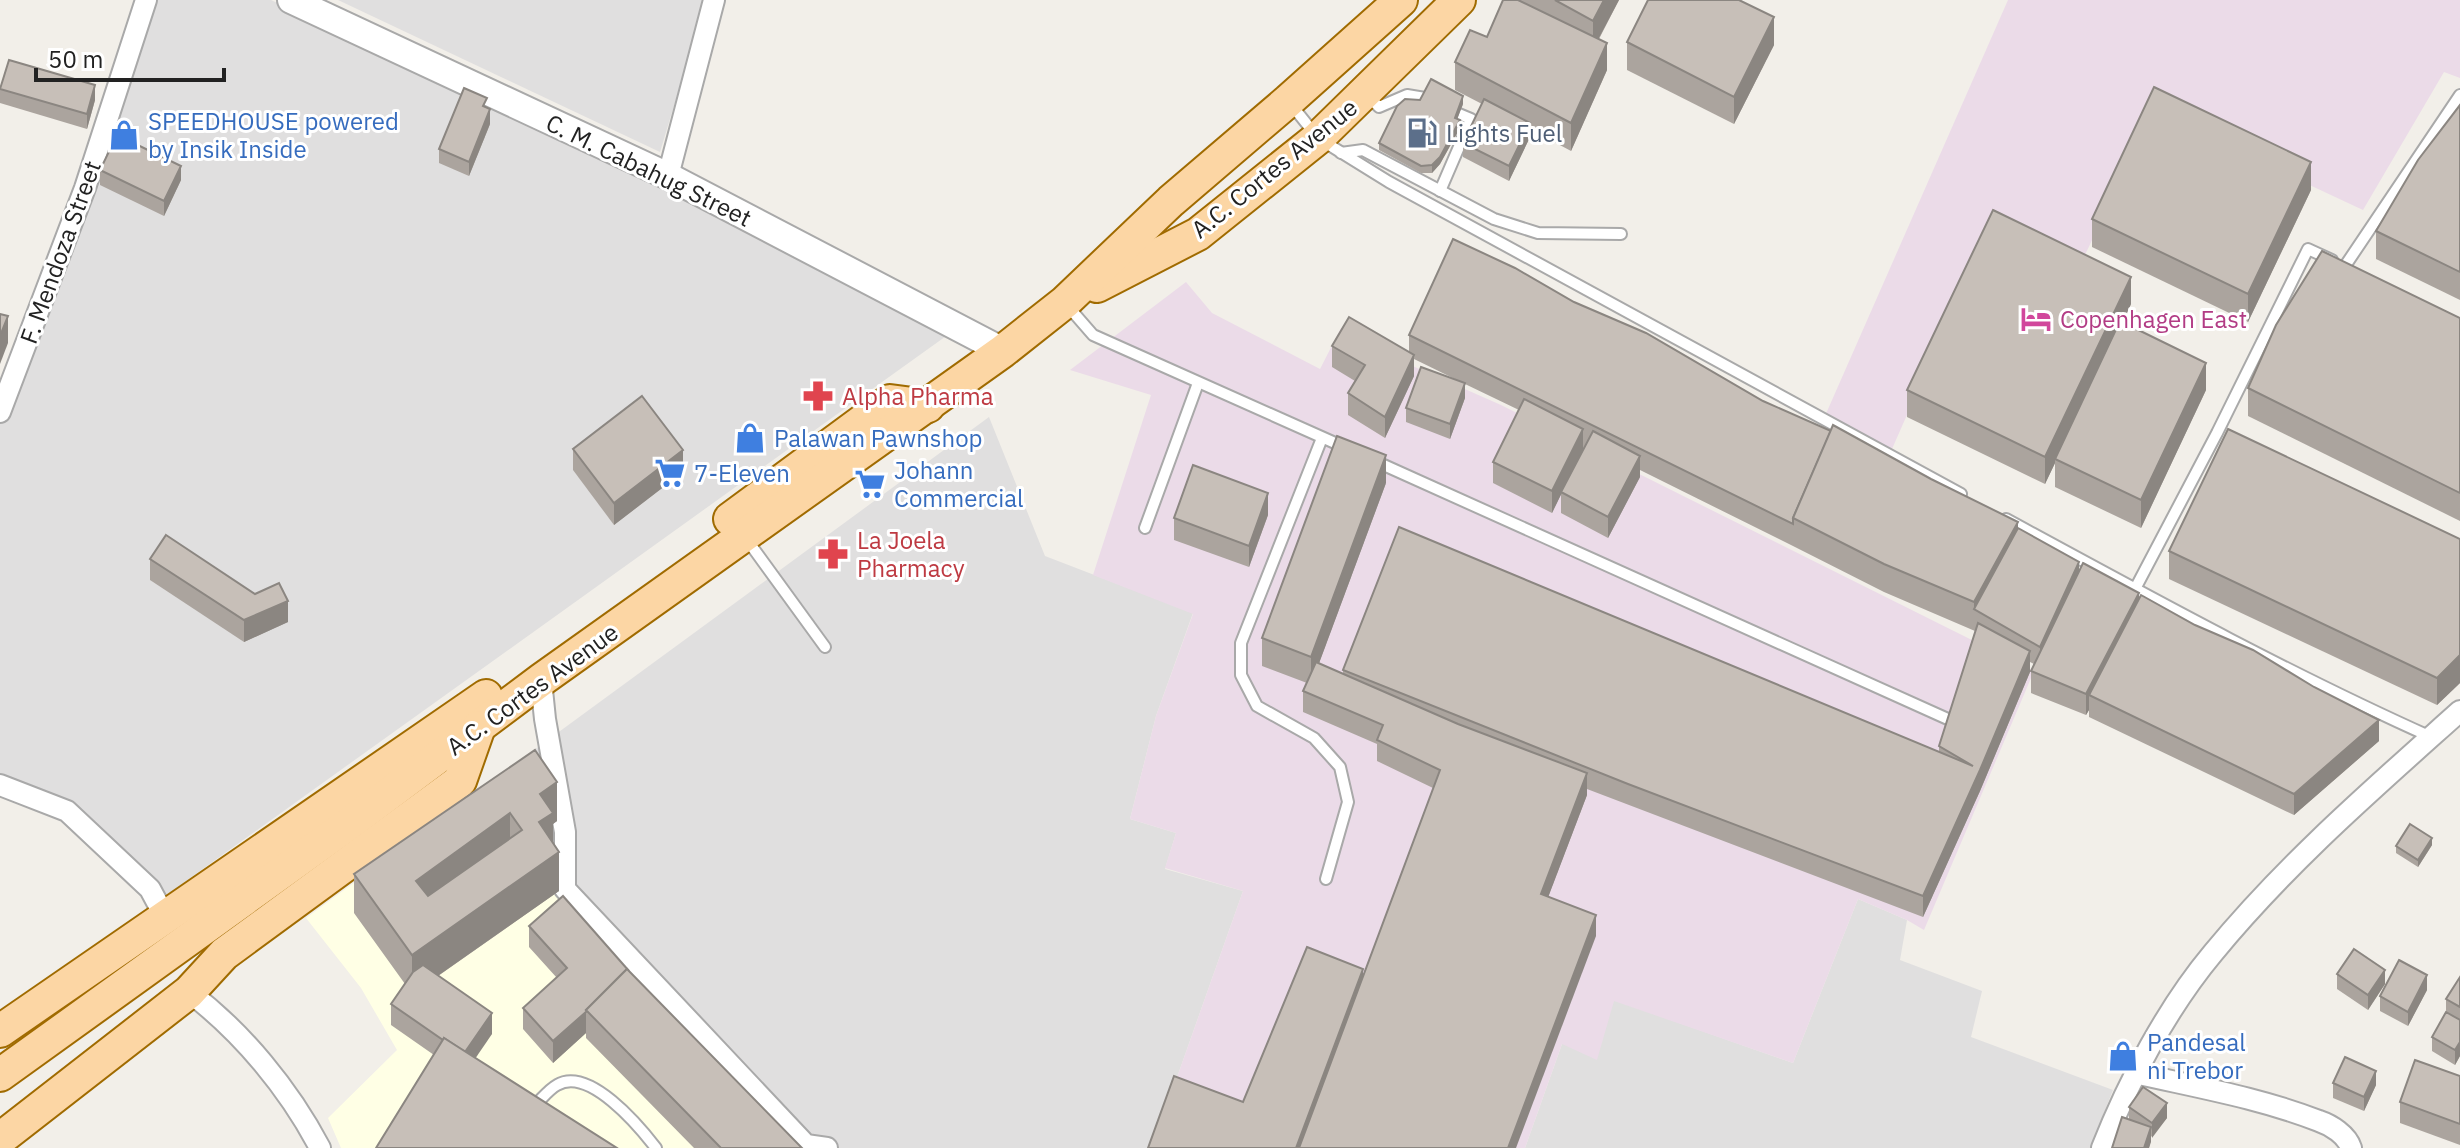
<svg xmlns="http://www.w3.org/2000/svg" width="2460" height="1148" viewBox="0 0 2460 1148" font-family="'IBM Plex Sans',sans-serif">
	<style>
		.residential { fill: #e0dfdf }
		.industrial { fill: #ebdbe8 }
		.education { fill: #ffffe5 }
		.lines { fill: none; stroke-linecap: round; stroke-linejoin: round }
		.service-casing { stroke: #a9a9a9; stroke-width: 14 }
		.minor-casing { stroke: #a9a9a9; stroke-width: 24 }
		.tertiary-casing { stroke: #a9a9a9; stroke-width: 30 }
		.primary-casing { stroke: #a06b00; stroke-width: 36 }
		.service { stroke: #fff; stroke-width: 10 }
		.minor { stroke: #fff; stroke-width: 20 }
		.tertiary { stroke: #fff; stroke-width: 26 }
		.primary { stroke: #fcd6a4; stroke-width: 32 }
		.wall { fill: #aba49e }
		.shaded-wall { fill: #8b8681 }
		.building { fill: #c7bfb8; stroke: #8b8681; stroke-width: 2; fill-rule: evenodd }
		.labels { text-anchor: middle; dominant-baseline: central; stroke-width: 6; stroke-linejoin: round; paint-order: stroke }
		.shop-label { font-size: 24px; fill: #366cbe; stroke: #fff; text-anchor: start }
		.service-label { font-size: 24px; fill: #4e5e75; stroke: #fff; text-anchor: start }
		.street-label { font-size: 24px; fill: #222; stroke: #fff }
		.hotel-label { font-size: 24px; fill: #b23c85; stroke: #fff; text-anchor: start }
		.health-label { font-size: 24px; fill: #be3a42; stroke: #fff; text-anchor: start }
	</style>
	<rect width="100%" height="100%" fill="#f2efe9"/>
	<g class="residential">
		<polygon points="146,0 271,0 643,177 949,334 165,896 68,803 0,778 0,408"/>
		<polygon points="338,0 706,0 660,152"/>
		<polygon points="989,417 1045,556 1193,613 1156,716 1130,819 1176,833 1165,869 1243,891 1152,1148 797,1148 561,890 526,756"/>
		<polygon points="1858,899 1907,920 1900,960 1982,991 1971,1037 2113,1090 2090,1148 1525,1148 1562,1044 1614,1000 1793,1063"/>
	</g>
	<g class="industrial">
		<polygon points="2008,0 2460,0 2460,78 2444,72 2363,210 2153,112 2084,257 1993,219 1892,449 1825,416"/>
		<polygon points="1186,282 1212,313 1320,369 1341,328 1399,360 1501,405 2034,671 1924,930 1907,920 1858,899 1793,1063 1614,1001 1597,1060 1562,1044 1525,1148 1152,1148 1243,891 1165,868 1176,833 1130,819 1156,716 1193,614 1093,575 1151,395 1070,370"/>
	</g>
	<polygon class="education" points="526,756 559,819 561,890 797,1148 341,1148 328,1118 397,1050 361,988 306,918"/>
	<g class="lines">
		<g class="service-casing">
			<g id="service">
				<polyline points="1367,95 1379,107 1407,95 1425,98"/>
				<polyline points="1290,103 1318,138 1389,182 1961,494"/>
				<polyline points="1341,153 1363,150 1494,219 1538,233 1621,234"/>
				<polyline points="1440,191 1471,119 1459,114"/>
				<polyline points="2345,266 2460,95"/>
				<polyline points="1066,304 1093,335 1344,447"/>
				<polyline points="1322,438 1241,643 1241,675 1257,706 1314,738 1340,767 1348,802 1326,879"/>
				<polyline points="1377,462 1950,720"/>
				<path d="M2006,519c140,76 280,153 425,218"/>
				<polyline points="1145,528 1198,383"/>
				<polyline points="745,537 825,647"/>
				<polyline points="2135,589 2217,433 2308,249 2332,260"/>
				<path d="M534,1110v-4c7,-6 14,-16 23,-21 32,-19 82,41 99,63"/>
			</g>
		</g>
		<g class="minor-casing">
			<g id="minor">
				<polyline points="668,176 714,0"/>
				<polyline points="0,412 85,188 146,0"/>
				<polyline points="541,680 545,719 565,832 565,889 806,1145 827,1148"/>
				<polyline points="0,785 67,811 150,889 165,917"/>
				<path d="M189,992c53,40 100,97 131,156"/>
				<path d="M2135,1073c61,14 125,25 184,48 12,4 28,14 32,27"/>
				<path d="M2102,1148c26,-66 65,-140 111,-195 74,-90 161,-165 247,-242"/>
			</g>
		</g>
		<g class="tertiary-casing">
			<polyline id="tertiary" points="291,0 668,176 1003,351"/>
		</g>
		<g class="primary-casing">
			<g id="primary">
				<polyline points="1097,286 1198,234 1318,138 1459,0"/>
				<polyline points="730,519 890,401 928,406"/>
				<polyline points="0,1031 486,696"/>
				<polyline points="0,1075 350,823 541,680 1003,351 1065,302 1171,201 1288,101 1401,0"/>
				<polyline points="0,1139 189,992 224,954 460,781 479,727"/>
			</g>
		</g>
		<use href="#service" class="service"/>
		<use href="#minor" class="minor"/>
		<use href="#tertiary" class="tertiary"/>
		<use href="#primary" class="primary"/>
	</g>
	<g class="wall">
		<polygon points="1503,0 1619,0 1599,39 1607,70 1571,151 1530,129 1530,137 1509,181 1463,157 1463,143 1482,104 1455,90 1455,62 1487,37"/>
		<polygon points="1627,42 1774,45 1734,124 1627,70"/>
		<polygon points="0,89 95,100 87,129 0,103"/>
		<polygon points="1463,104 1457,119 1460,128 1440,164 1432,173 1421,173 1379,150 1379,143"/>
		<polygon points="2460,105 2460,300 2376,259 2376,231"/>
		<polygon points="490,124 469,176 439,163 439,149"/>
		<polygon points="100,170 181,180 164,216 100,185"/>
		<polygon points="2311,190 2248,322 2092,247 2092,219"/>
		<polygon points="1574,302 1763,401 2018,528 2079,570 2139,600 2379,741 2294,815 2089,717 2089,710 2086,715 2031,693 2031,671 2034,664 2030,662 2030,672 1980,791 1923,917 1587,789 1587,795 1548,897 1596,936 1243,1102 1363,976 1433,788 1377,761 1377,744 1303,712 1303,691 1307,683 1262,666 1262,638 1386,483 1319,663 1343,674 1343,670 1939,751 1939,746 1975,631 1884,592 1793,546 1640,470 1640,477 1608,538 1561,513 1561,494 1552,513 1493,483 1493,462 1519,410 1465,384 1465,398 1450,439 1406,422 1406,408 1459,381 1414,359 1414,376 1385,438 1348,415 1348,393 1355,381 1332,367 1332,346 1409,352 1409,335"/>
		<polygon points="2131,304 2123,322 2206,390 2141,528 2055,487 2055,463 2045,484 1907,417 1907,390"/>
		<polygon points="2460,318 2460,521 2248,416 2248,388"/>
		<polygon points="573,449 683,472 614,525 573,470"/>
		<polygon points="1268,515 1249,567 1174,540 1174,518"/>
		<polygon points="2460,539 2460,683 2437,705 2169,579 2169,551"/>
		<polygon points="150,559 288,622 244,642 150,580"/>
		<polygon points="535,750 557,821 553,824 553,844 559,891 438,976 492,1034 434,1055 391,1025 391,1004 405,984 354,913 354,874"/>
		<polygon points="2432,845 2418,867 2396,853 2396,846"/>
		<polygon points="529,926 629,971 802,1148 694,1148 586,1038 586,1033 553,1063 523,1029 523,1008 557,978 529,947"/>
		<polygon points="2337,974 2385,984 2368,1010 2337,989"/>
		<polygon points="2460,977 2460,1056 2455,1065 2432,1051 2432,1037 2446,1013 2446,999"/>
		<polygon points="2427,990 2408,1026 2380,1011 2380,996"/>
		<polygon points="2460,1076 2460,1145 2400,1123 2400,1102"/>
		<polygon points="2333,1083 2376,1085 2364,1111 2333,1098"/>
		<polygon points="2129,1107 2167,1118 2151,1137 2149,1148 2112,1148 2129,1119"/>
	</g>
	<g class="shaded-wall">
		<polygon points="1604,0 1619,0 1593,49 1593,21"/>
		<polygon points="1774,17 1774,45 1734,124 1734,97"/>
		<polygon points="1607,43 1607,70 1571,151 1571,123"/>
		<polygon points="95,85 95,100 87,129 87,114"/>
		<polygon points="1463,96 1463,104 1455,125 1455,118"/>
		<polygon points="490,109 490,124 469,176 469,162"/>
		<polygon points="1460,120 1460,128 1440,164 1432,173 1432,165"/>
		<polygon points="1530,123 1530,137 1509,181 1509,166"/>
		<polygon points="2311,162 2311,190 2248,322 2248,294"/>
		<polygon points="181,166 181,180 164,216 164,201"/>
		<polygon points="2131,277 2131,304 2057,460 2055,459 2055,463 2045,484 2045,457"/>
		<polygon points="8,316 8,343 0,364 0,336"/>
		<polygon points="1414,355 1414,376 1385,438 1385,417"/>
		<polygon points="2206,363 2206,390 2141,528 2141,500"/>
		<polygon points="1465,383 1465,398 1450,439 1450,424"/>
		<polygon points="1583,429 1583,450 1552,513 1552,491"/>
		<polygon points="683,450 683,472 614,525 614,503"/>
		<polygon points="1386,455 1386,483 1311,685 1311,657"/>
		<polygon points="1640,456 1640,477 1608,538 1608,517"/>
		<polygon points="1268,493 1268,515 1249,567 1249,546"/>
		<polygon points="2018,522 2018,549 1974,609 1974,602"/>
		<polygon points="2079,562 2079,584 2040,668 2040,647"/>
		<polygon points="2139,593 2139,615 2089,695 2089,710 2086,715 2086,694"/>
		<polygon points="288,601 288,622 244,642 244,620"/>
		<polygon points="2030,651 2030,672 1980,791 1923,917 1923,896"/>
		<polygon points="2460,655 2460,683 2437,705 2437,678"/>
		<polygon points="2379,720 2379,741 2294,815 2294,794"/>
		<polygon points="1587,773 1587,795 1541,916 1541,894"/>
		<polygon points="557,782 557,821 553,824 553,852 539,861 540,794"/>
		<polygon points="510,813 510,852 416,920 416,881"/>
		<polygon points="2432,838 2432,845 2418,867 2418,860"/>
		<polygon points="559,852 559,891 412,994 412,955"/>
		<polygon points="1596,915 1596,936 1516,1148 1508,1148"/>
		<polygon points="1363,969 1363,997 1306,1148 1296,1148"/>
		<polygon points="2385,970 2385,984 2368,1010 2368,995"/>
		<polygon points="2427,975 2427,990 2408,1026 2408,1012"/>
		<polygon points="586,1012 586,1033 553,1063 553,1041"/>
		<polygon points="492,1013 492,1034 464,1075 464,1054"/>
		<polygon points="2460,1042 2460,1056 2455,1065 2455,1050"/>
		<polygon points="2376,1071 2376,1085 2364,1111 2364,1097"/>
		<polygon points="2167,1103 2167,1118 2152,1138 2152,1123"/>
		<polygon points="2151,1127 2151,1142 2149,1148 2144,1148"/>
	</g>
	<g class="building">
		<polygon points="1503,0 1518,0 1607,43 1571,123 1455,62 1470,30 1487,37"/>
		<polygon points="1555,0 1604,0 1593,21"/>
		<polygon points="1648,0 1739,0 1774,17 1734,97 1627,42"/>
		<polygon points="9,60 95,85 87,114 0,89"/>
		<polygon points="1431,79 1463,96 1455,118 1460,120 1440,157 1432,165 1421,166 1379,143 1397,106 1405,99 1420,100"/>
		<polygon points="2154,87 2311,162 2248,294 2092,219"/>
		<polygon points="464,88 487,98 483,106 490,109 469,162 439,149"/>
		<polygon points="1484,99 1530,123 1509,166 1463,143"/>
		<polygon points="2460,105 2460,272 2376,231 2418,160"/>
		<polygon points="117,135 181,166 164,201 100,170"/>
		<polygon points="1993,210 2131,277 2045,457 1907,390"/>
		<polygon points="1453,239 1515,268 1574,302 1646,333 1763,401 1831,431 1793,518 1793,524 1409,335"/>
		<polygon points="2322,251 2460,318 2460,493 2248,388 2276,325"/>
		<polygon points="0,314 8,316 0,336"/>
		<polygon points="1349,317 1414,355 1385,417 1348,393 1365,365 1332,346"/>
		<polygon points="2120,321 2206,363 2141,500 2055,459"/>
		<polygon points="1421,367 1465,383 1450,424 1406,408"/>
		<polygon points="642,396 683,450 614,503 573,449"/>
		<polygon points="1524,399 1583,429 1552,491 1493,462"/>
		<polygon points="1833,425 1931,479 2018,522 1974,602 1884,564 1793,518"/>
		<polygon points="2228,429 2460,539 2460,655 2437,678 2169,551"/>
		<polygon points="1593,431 1640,456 1608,517 1561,492"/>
		<polygon points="1337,436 1386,455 1311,657 1262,638"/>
		<polygon points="1193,465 1268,493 1249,546 1174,518"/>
		<polygon points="1399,527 1973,766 1939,746 1978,623 2030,651 1980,770 1923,896 1628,784 1343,670"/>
		<polygon points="2018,528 2079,562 2040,647 1974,609"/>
		<polygon points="166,535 255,594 279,583 288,601 244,620 150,559"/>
		<polygon points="2083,563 2139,593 2086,694 2031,671"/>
		<polygon points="2141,595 2195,625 2253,650 2314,687 2379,720 2294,794 2089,695"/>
		<polygon points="1316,662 1458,724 1587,773 1541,894 1596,915 1508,1148 1299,1148 1440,770 1377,740 1383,725 1303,691"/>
		<path d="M535,750l22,32 -17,12 13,19 -14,9 20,30 -147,103 -58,-81zM510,813l12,17 -94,66 -12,-15z"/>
		<polygon points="2410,824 2432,838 2418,860 2396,846"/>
		<polygon points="563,896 629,971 627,969 586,1010 587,1011 553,1041 523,1008 567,968 529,926"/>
		<polygon points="1307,947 1363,969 1296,1148 1148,1148 1174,1076 1243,1102"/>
		<polygon points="2354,949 2385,970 2368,995 2337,974"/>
		<polygon points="2399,960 2427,975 2408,1012 2380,996"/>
		<polygon points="423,965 492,1013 465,1052 444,1038 443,1040 391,1004 413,972"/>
		<polygon points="627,969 802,1148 721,1148 586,1010"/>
		<polygon points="2460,977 2460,1007 2446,999"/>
		<polygon points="2446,1012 2460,1020 2460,1042 2455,1050 2432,1037"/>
		<polygon points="444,1038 617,1148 376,1148"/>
		<polygon points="2345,1057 2376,1071 2364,1097 2333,1083"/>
		<polygon points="2415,1060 2460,1076 2460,1124 2400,1102"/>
		<polygon points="2143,1087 2167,1103 2152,1123 2129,1107"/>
		<polygon points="2122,1117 2151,1127 2144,1148 2112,1148"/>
	</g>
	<defs>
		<g id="fuel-bare" transform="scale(2.4)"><path d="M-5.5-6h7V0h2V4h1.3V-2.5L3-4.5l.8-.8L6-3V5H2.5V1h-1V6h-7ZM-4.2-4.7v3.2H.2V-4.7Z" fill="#5c6f8a" stroke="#fff" stroke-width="2.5" paint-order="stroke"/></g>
		<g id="shop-bare" transform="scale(2.4)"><path d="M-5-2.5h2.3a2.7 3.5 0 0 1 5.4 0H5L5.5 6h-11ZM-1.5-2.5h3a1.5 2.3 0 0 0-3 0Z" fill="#3f7fe0" stroke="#fff" stroke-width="2.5" paint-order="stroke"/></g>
		<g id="hotel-bare" transform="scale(2.4)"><path d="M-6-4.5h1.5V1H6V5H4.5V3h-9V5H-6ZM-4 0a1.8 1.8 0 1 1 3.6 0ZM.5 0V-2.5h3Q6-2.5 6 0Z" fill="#d1479c" stroke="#fff" stroke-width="2.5" paint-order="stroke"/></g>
		<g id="pharmacy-bare" transform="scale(2.4)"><path d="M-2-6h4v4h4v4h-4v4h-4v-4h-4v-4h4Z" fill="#e0444e" stroke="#fff" stroke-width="2.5" paint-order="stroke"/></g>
		<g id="supermarket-bare" transform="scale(2.4)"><path d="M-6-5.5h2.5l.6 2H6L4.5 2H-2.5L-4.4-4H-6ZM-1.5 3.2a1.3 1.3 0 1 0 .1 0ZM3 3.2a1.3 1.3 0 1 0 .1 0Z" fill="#3f7fe0" stroke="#fff" stroke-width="2.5" paint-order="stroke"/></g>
	</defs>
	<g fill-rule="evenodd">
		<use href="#fuel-bare" x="1422" y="133"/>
		<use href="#shop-bare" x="124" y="135"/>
		<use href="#hotel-bare" x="2036" y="319"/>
		<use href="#pharmacy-bare" x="818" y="396"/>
		<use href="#shop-bare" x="750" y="438"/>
		<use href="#supermarket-bare" x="670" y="473"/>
		<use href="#supermarket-bare" x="870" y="484"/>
		<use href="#pharmacy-bare" x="833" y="554"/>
		<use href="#shop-bare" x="2123" y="1056"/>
	</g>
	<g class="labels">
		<g class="shop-label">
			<text x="148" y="121">SPEEDHOUSE powered<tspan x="148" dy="28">by Insik Inside</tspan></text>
			<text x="774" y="438">Palawan Pawnshop</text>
			<text x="894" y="470">Johann<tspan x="894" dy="28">Commercial</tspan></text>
			<text x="694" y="473">7-Eleven</text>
			<text x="2147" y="1042">Pandesal<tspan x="2147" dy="28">ni Trebor</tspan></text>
		</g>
		<g class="service-label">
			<text x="1446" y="133">Lights Fuel</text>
		</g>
		<g class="street-label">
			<text transform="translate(1274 168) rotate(-39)">A.C. Cortes Avenue</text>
			<text transform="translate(649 170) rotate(26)">C. M. Cabahug Street</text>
			<text transform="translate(60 252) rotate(-70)">F. Mendoza Street</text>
			<text transform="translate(532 689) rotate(-36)">A.C. Cortes Avenue</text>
		</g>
		<g class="hotel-label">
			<text x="2060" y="319">Copenhagen East</text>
		</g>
		<g class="health-label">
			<text x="842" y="396">Alpha Pharma</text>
			<text x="857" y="540">La Joela<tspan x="857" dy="28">Pharmacy</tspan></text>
		</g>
	</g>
	<path d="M36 68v12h188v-12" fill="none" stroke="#222222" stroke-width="4"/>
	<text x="48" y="68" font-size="24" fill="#222222" stroke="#ffffff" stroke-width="6" paint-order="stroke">50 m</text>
</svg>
